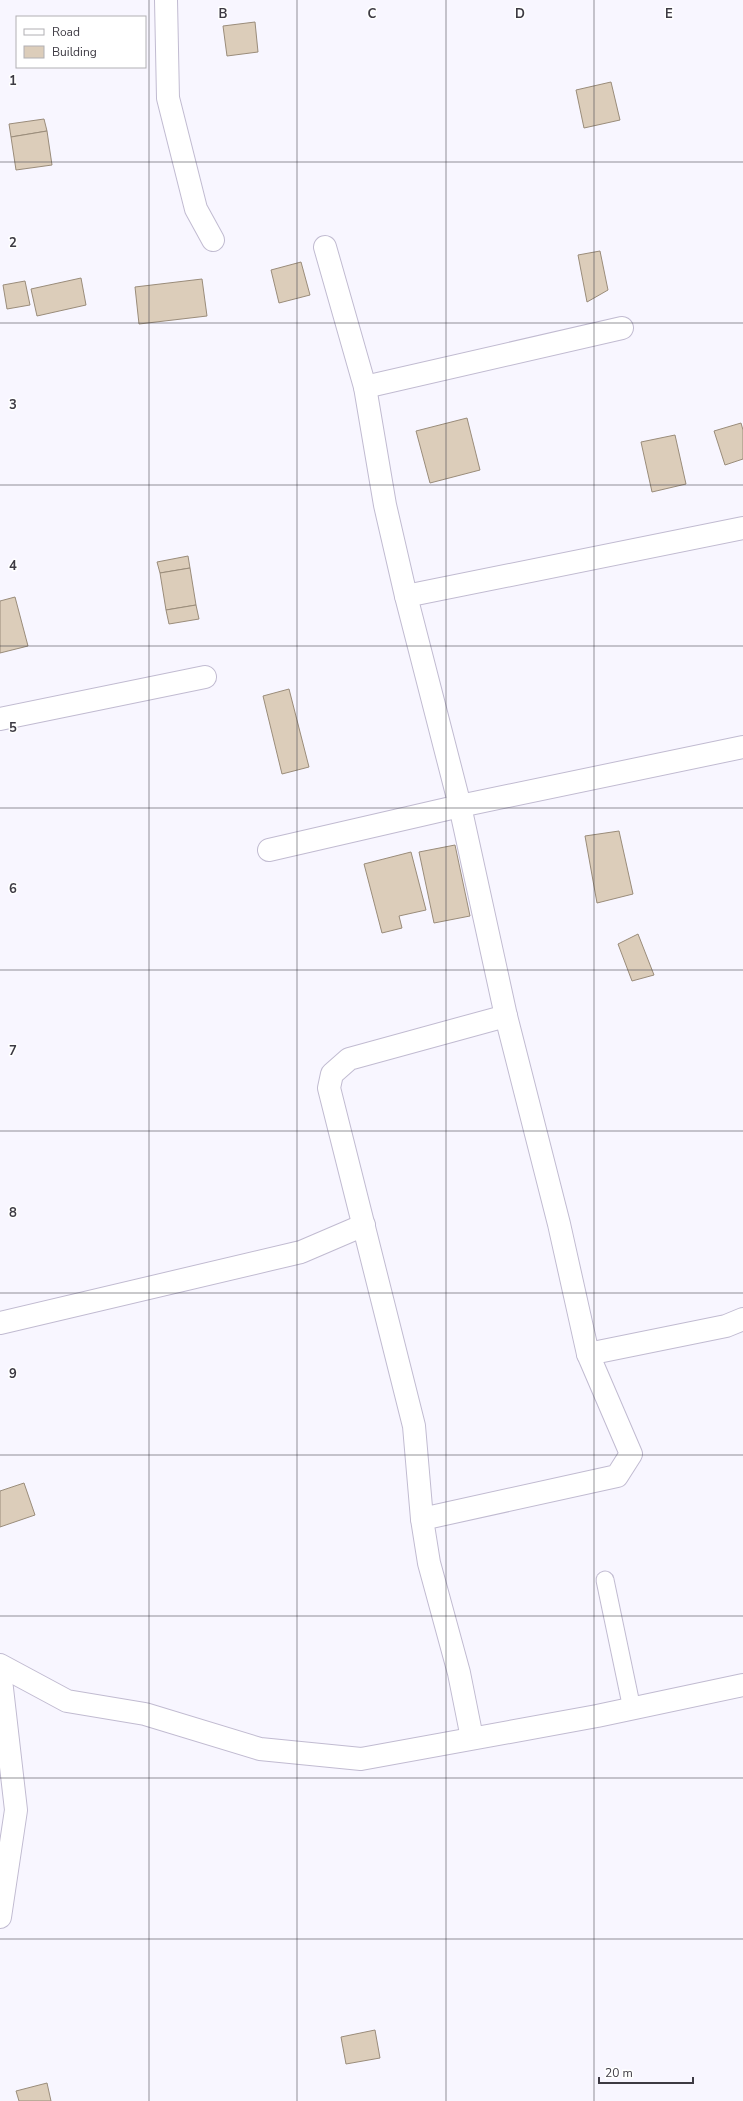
<svg xmlns="http://www.w3.org/2000/svg" width="743" height="2101" viewBox="0 0 743 2101" font-family="'Nunito Sans',sans-serif">
	<style>
		.building { fill: #dccdba; stroke: #9a8c7a }
		.lines { fill: none; stroke-linecap: round; stroke-linejoin: round }
		.service-casing { stroke: #c1bbd1; stroke-width: 19 }
		.minor-casing { stroke: #c1bbd1; stroke-width: 24 }
		.service { stroke: #fff; stroke-width: 17 }
		.minor { stroke: #fff; stroke-width: 22 }
		.grid { fill: none; stroke: #3d3a43; stroke-width: 1; stroke-opacity: 0.55 }
		.grid-label { font-size: 13px; text-anchor: middle; font-weight: bold; fill: #3d3a43; stroke: #fff; stroke-width: 3; stroke-linejoin: round; paint-order: stroke }
	</style>
	<rect width="100%" height="100%" fill="#f8f6ff"/>
	<g class="building">
		<polygon points="255,22 258,52 227,56 223,26"/>
		<polygon points="611,82 620,120 584,128 576,90"/>
		<polygon points="44,119 47,131 11,137 9,124"/>
		<polygon points="47,131 52,165 16,170 11,137"/>
		<polygon points="600,251 608,290 587,302 578,255"/>
		<polygon points="301,262 310,295 279,303 271,270"/>
		<polygon points="81,278 86,305 37,316 31,289"/>
		<polygon points="202,279 207,316 139,324 135,287"/>
		<polygon points="25,281 30,305 7,309 3,285"/>
		<polygon points="467,418 480,470 430,483 416,431"/>
		<polygon points="741,423 743,430 743,459 725,465 714,431"/>
		<polygon points="675,435 686,484 652,492 641,442"/>
		<polygon points="188,556 190,568 160,573 157,562"/>
		<polygon points="190,568 196,605 166,610 160,573"/>
		<polygon points="15,597 28,646 0,653 0,601"/>
		<polygon points="196,605 199,619 169,624 166,610"/>
		<polygon points="289,689 309,767 282,774 263,696"/>
		<polygon points="619,831 633,894 597,903 585,836"/>
		<polygon points="455,845 470,916 434,923 419,852"/>
		<polygon points="411,852 426,910 399,916 402,928 382,933 364,864"/>
		<polygon points="638,934 654,975 632,981 618,944"/>
		<polygon points="24,1483 35,1515 0,1527 0,1491"/>
		<polygon points="375,2030 380,2058 346,2064 341,2037"/>
		<polygon points="47,2083 51,2101 19,2101 16,2091"/>
	</g>
	<g class="lines">
		<g class="service-casing">
			<polyline id="service" points="605,1580 632,1709"/>
		</g>
		<g class="minor-casing">
			<g id="minor">
				<polyline points="166,0 168,98 196,209 213,240"/>
				<polyline points="325,247 365,387 385,505 406,596 460,806 506,1016 559,1224 588,1354 631,1454 617,1476 422,1519"/>
				<polyline points="365,387 622,328"/>
				<polyline points="406,596 743,528"/>
				<polyline points="0,719 205,677"/>
				<polyline points="269,850 460,806 743,747"/>
				<polyline points="0,1323 301,1252 364,1225"/>
				<polyline points="588,1354 726,1326 743,1319"/>
				<polyline points="0,1665 67,1701 145,1714 260,1749 361,1759 597,1716 743,1685"/>
				<polyline points="0,1671 16,1810 0,1917"/>
				<polyline points="472,1738 459,1673 429,1563 422,1519 414,1426 329,1088 332,1074 349,1059 506,1016"/>
			</g>
		</g>
		<use href="#service" class="service"/>
		<use href="#minor" class="minor"/>
	</g>
	<path class="grid" d="M149,0v2101M297,0v2101M446,0v2101M594,0v2101M0,162h743M0,323h743M0,485h743M0,646h743M0,808h743M0,970h743M0,1131h743M0,1293h743M0,1455h743M0,1616h743M0,1778h743M0,1939h743"/>
	<g class="grid-label">
		<text x="223" y="18">B</text>
		<text x="372" y="18">C</text>
		<text x="520" y="18">D</text>
		<text x="669" y="18">E</text>
		<text x="13" y="85">1</text>
		<text x="13" y="247">2</text>
		<text x="13" y="409">3</text>
		<text x="13" y="570">4</text>
		<text x="13" y="732">5</text>
		<text x="13" y="893">6</text>
		<text x="13" y="1055">7</text>
		<text x="13" y="1217">8</text>
		<text x="13" y="1378">9</text>
	</g>
	<rect x="16" y="16" width="130" height="52" fill="#ffffff" stroke="#b1b0b4"/>
	<rect x="24" y="29" width="20" height="6" fill="#ffffff" stroke="#b1b0b4"/>
	<text x="52" y="36" font-size="12" fill="#3d3a43">Road</text>
	<rect x="24" y="46" width="20" height="12" fill="#dccdba" stroke="#b1b0b4"/>
	<text x="52" y="56" font-size="12" fill="#3d3a43">Building</text>
	<path d="M599 2077v6h94v-6" fill="none" stroke="#3d3a43" stroke-width="2"/>
	<text x="605" y="2077" font-size="12" fill="#3d3a43" stroke="#ffffff" stroke-width="3" paint-order="stroke">20 m</text>
</svg>
